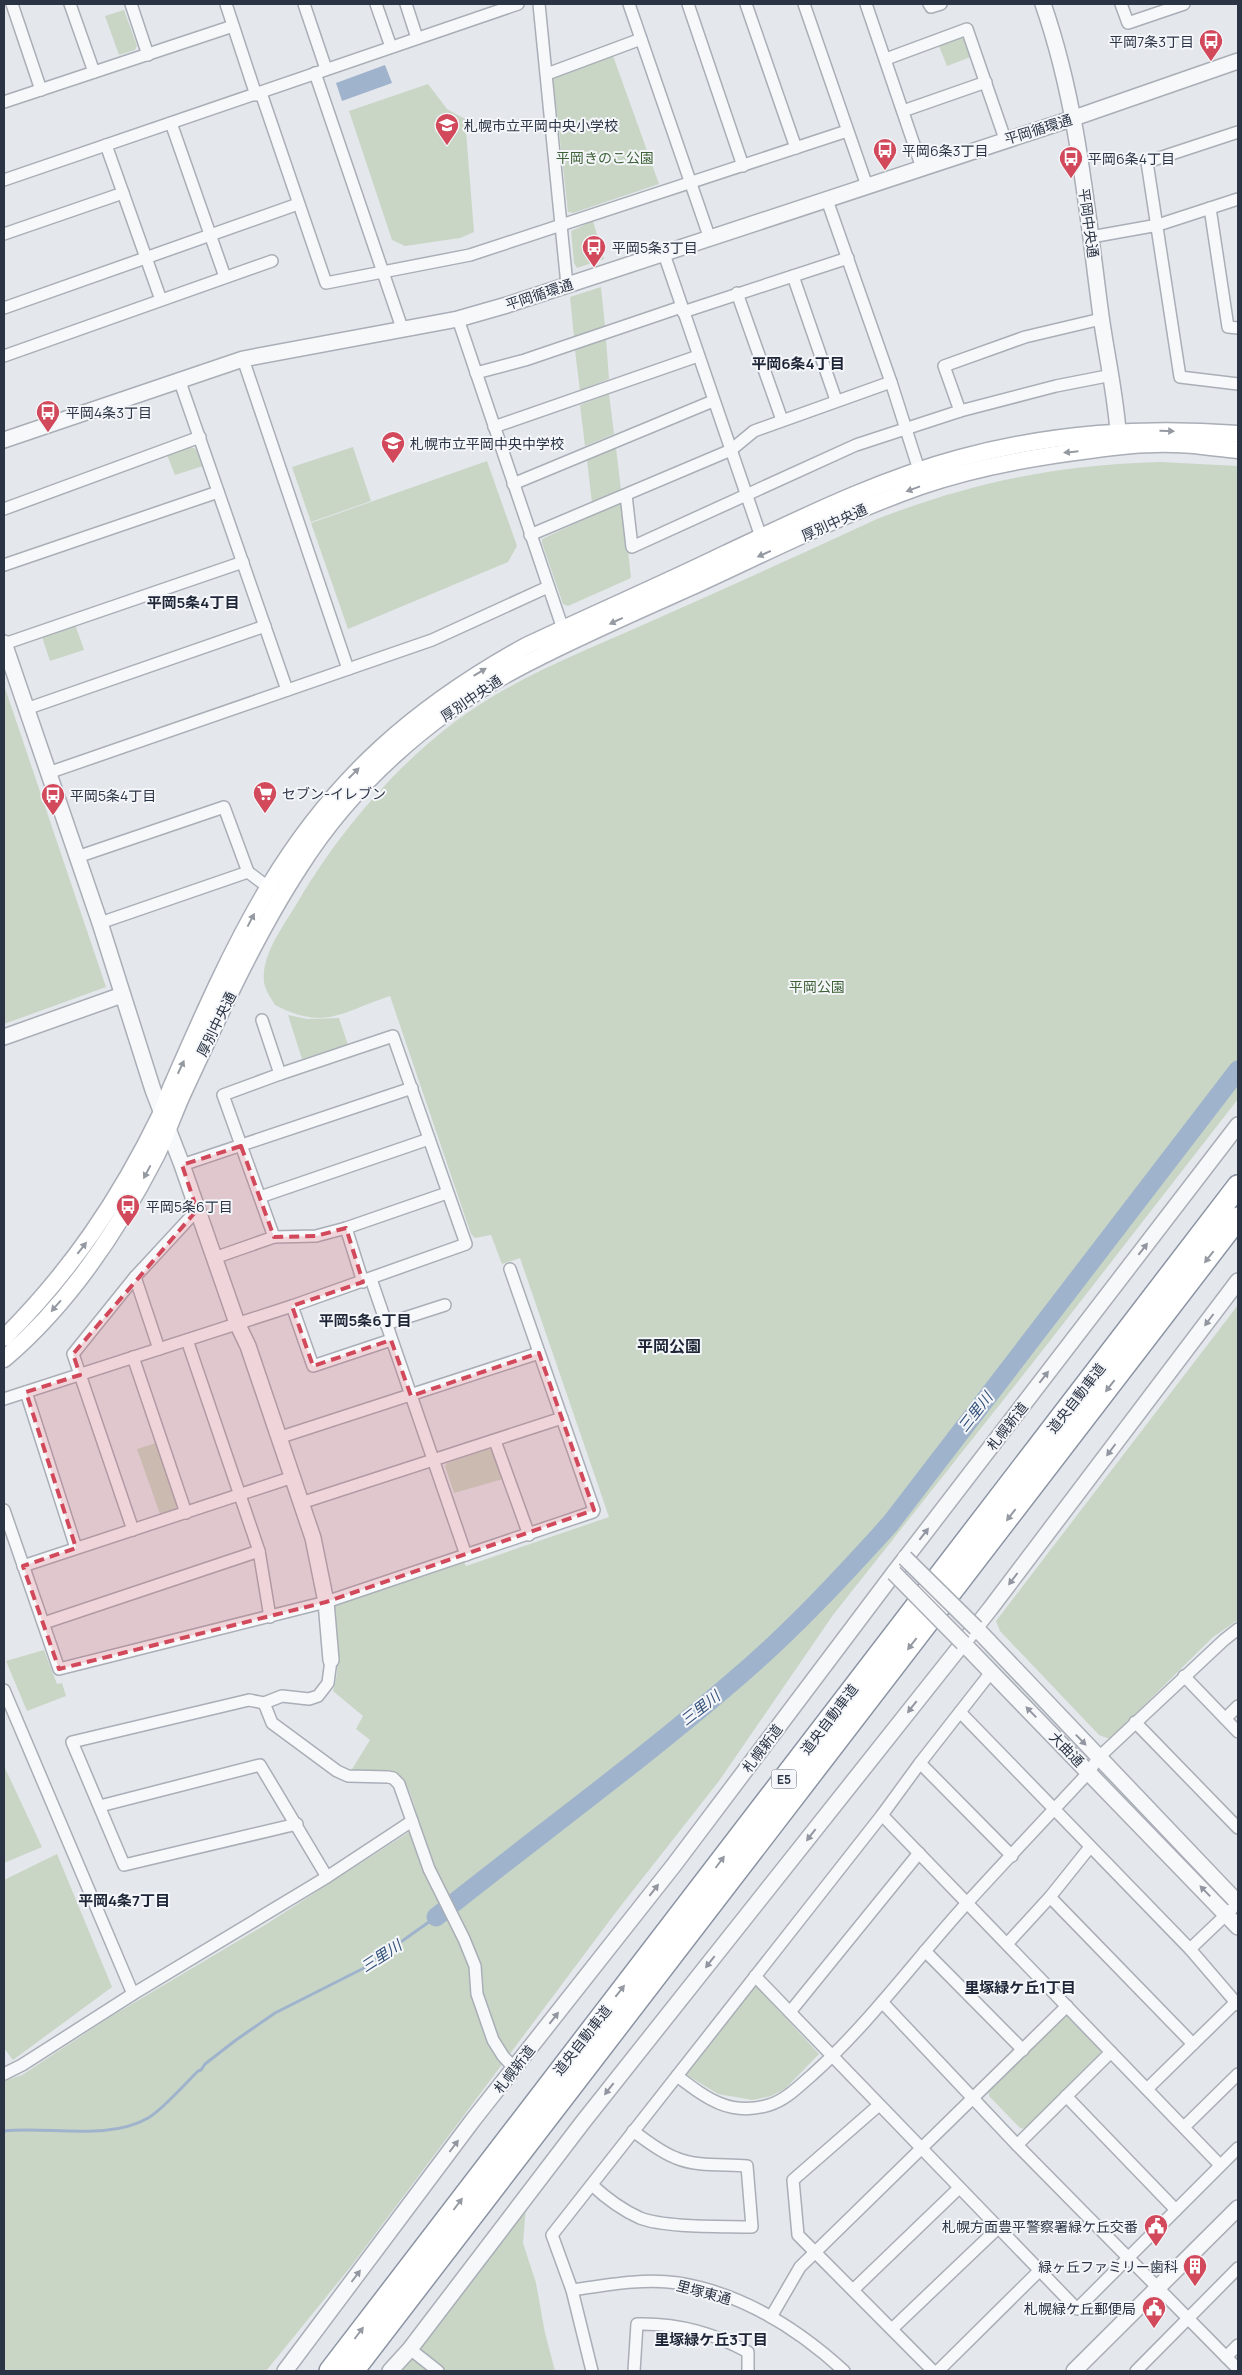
<svg xmlns="http://www.w3.org/2000/svg" width="1242" height="2375" viewBox="0 0 1242 2375" font-family="Manrope,'Noto Sans JP',sans-serif">
	<style>
		.green { fill: #c9d6c5 }
		.water { fill: #9fb4cc }
		.lines { fill: none; stroke-linecap: round; stroke-linejoin: round }
		.stream { stroke: #9fb4cc; stroke-width: 3 }
		.river { stroke: #9fb4cc; stroke-width: 19 }
		.minor-casing { stroke: #a9aeb7; stroke-width: 14 }
		.tertiary-casing { stroke: #a9aeb7; stroke-width: 18 }
		.secondary-casing { stroke: #a9aeb7; stroke-width: 19 }
		.motorway-casing { stroke: #8b94a3; stroke-width: 24 }
		.minor { stroke: #f7f8fa; stroke-width: 11 }
		.tertiary { stroke: #f7f8fa; stroke-width: 15 }
		.secondary { stroke: #fff; stroke-width: 16 }
		.motorway { stroke: #fff; stroke-width: 21 }
		.tertiary-bridge-casing { stroke: #a9aeb7; stroke-width: 18; stroke-linecap: butt }
		.tertiary-bridge { stroke: #f7f8fa; stroke-width: 15 }
		.oneway { fill: #959aa2 }
		.oneway2 { fill: #9196a0 }
		.marked { fill: #d1495b; fill-opacity: 0.2; stroke: #d1495b; stroke-width: 4; stroke-dasharray: 10 6; stroke-linejoin: round }
		.labels { text-anchor: middle; dominant-baseline: central; stroke-width: 4; stroke-linejoin: round; paint-order: stroke }
		.shield { fill: #f4f6f9; stroke: #676e7b; stroke-width: 1 }
		.shield-label { font-size: 12px; font-weight: bold; fill: #2b3445 }
		.poi-label { font-size: 14px; fill: #2b3445; stroke: #f4f6f9; text-anchor: start }
		.street-label { font-size: 14px; fill: #2b3445; stroke: #f4f6f9 }
		.park-label { font-size: 14px; fill: #3f6138; stroke: #f4f6f9 }
		.neighbourhood-label { font-size: 15px; font-weight: bold; fill: #1d2536; stroke: #f4f6f9 }
		.water-label { font-size: 15px; font-style: italic; fill: #34527a; stroke: #f4f6f9 }
		.quarter-label { font-size: 16px; font-weight: bold; fill: #1d2536; stroke: #f4f6f9 }
	</style>
	<rect width="100%" height="100%" fill="#e4e7ec"/>
	<g class="green">
		<polygon points="124,10 137,46 135,50 119,55 105,16"/>
		<polygon points="967,29 976,55 947,66 937,41"/>
		<polygon points="612,53 659,184 573,213 568,212 553,77"/>
		<polygon points="428,84 447,109 465,119 474,232 460,238 405,246 392,240 349,111"/>
		<polygon points="593,221 604,259 577,268 574,263 571,231"/>
		<polygon points="601,287 605,326 574,337 570,297"/>
		<polygon points="606,339 609,379 580,391 575,350"/>
		<polygon points="609,394 614,434 585,446 580,405"/>
		<polygon points="191,447 196,449 203,466 175,475 167,455"/>
		<polygon points="353,447 371,501 311,522 292,467"/>
		<polygon points="616,448 621,490 592,503 587,460"/>
		<polygon points="487,461 517,546 508,562 348,629 311,523"/>
		<path d="M1160,462l78,4v633l-203,261 -202,255 -114,166 -103,131 -264,353 -86,106h-262v-290l18,-6 88,-58 155,-92 155,-100c-6,-18 -11,-52 -34,-54 -11,-1 -24,0 -35,0l19,-31 -14,-11 7,-13 -30,-25c9,-26 2,-56 -1,-83l9,-6 122,-42 3,6 143,-49 -89,-259 -18,6 -11,-29 -16,3 -4,-4 -81,-238c-49,16 -64,35 -115,9 -4,-7 -10,-15 -11,-23 -3,-28 21,-58 35,-82 44,-75 113,-154 188,-200 47,-29 99,-50 149,-72 81,-36 161,-72 241,-109 97,-37 179,-54 283,-57z"/>
		<polygon points="619,503 623,506 631,578 568,606 563,604 542,543 542,539"/>
		<polygon points="75,624 84,650 50,661 41,634"/>
		<polygon points="4,685 106,987 4,1024"/>
		<polygon points="288,1015 307,1019 339,1018 348,1045 302,1059"/>
		<polygon points="1238,1305 1238,1620 1213,1637 1110,1739 1099,1735 1000,1631 996,1621"/>
		<polygon points="156,1443 177,1505 175,1510 160,1514 137,1449"/>
		<polygon points="488,1449 493,1451 503,1479 454,1493 445,1466 447,1463"/>
		<polygon points="44,1650 57,1684 62,1683 66,1696 27,1711 6,1661"/>
		<polygon points="4,1766 42,1847 4,1863"/>
		<polygon points="57,1854 112,1987 13,2060 4,2048 4,1880"/>
		<polygon points="753,1986 757,1987 819,2054 785,2089 771,2096 753,2100 718,2094 687,2075 687,2070"/>
		<polygon points="1067,2015 1071,2016 1101,2050 1100,2053 1025,2129 1020,2128 989,2096 989,2091"/>
		<polygon points="526,2207 523,2243 536,2283 545,2333 555,2371 399,2371"/>
	</g>
	<polygon class="water" points="385,65 392,83 342,101 336,83"/>
	<g class="lines">
		<path class="stream" d="M4,2131c43,-5 105,10 144,-13 13,-7 38,-35 50,-47l3,-1 4,-6 31,-24 39,-27 89,-45 72,-51"/>
		<path class="river" d="M436,1917c100,-80 205,-156 302,-240 54,-46 104,-100 152,-153l348,-454"/>
		<g class="minor-casing">
			<g id="minor">
				<polyline points="12,4 41,90"/>
				<polyline points="70,4 94,72"/>
				<polyline points="131,4 148,55"/>
				<polyline points="226,4 256,95"/>
				<polyline points="304,4 326,69"/>
				<polyline points="376,4 391,47"/>
				<polyline points="406,4 417,38"/>
				<polyline points="539,4 567,285"/>
				<polyline points="629,4 710,239"/>
				<polyline points="688,4 743,166"/>
				<polyline points="746,4 796,148"/>
				<polyline points="804,4 867,186"/>
				<polyline points="866,4 922,168"/>
				<polyline points="929,4 931,7 941,4"/>
				<polyline points="1121,4 1128,23 1184,4"/>
				<polyline points="886,59 967,29 1005,139"/>
				<polyline points="315,73 402,328"/>
				<polyline points="547,74 641,39"/>
				<polyline points="261,93 326,283 470,255 847,131"/>
				<polyline points="4,102 233,26"/>
				<polyline points="903,111 986,82"/>
				<polyline points="171,123 225,277"/>
				<polyline points="1238,132 1147,162 1180,377 1238,384"/>
				<polyline points="106,145 161,300"/>
				<polyline points="4,180 518,4"/>
				<polyline points="827,200 891,382 919,470"/>
				<polyline points="1210,208 1228,327 1238,328"/>
				<polyline points="4,234 123,193"/>
				<polyline points="1091,237 1158,225 1238,199"/>
				<polyline points="664,254 761,537"/>
				<polyline points="793,276 836,400"/>
				<polyline points="737,293 782,420"/>
				<polyline points="4,308 298,204"/>
				<polyline points="683,312 848,258"/>
				<polyline points="458,319 565,635"/>
				<polyline points="4,356 272,261"/>
				<polyline points="243,359 348,669"/>
				<polyline points="476,373 525,360 681,307"/>
				<polyline points="179,379 287,690"/>
				<polyline points="960,411 944,366 1025,337 1101,319"/>
				<polyline points="494,427 698,356"/>
				<polyline points="513,484 713,401"/>
				<polyline points="626,495 632,547 856,445 960,411 1056,386 1112,375"/>
				<polyline points="4,509 200,437"/>
				<polyline points="530,535 731,450 754,431 891,382"/>
				<polyline points="4,565 218,492"/>
				<polyline points="4,644 243,562"/>
				<polyline points="26,709 265,626"/>
				<polyline points="48,773 432,640 548,587"/>
				<polyline points="77,857 224,807 248,872 268,887"/>
				<polyline points="100,923 248,872"/>
				<polyline points="262,1020 280,1074"/>
				<polyline points="182,1165 412,1088"/>
				<polyline points="260,1197 429,1139"/>
				<polyline points="346,1228 363,1282"/>
				<polyline points="214,1258 274,1237 316,1236 346,1228 447,1193"/>
				<polyline points="135,1277 159,1349"/>
				<polyline points="371,1279 466,1555"/>
				<polyline points="292,1306 313,1366 391,1340"/>
				<polyline points="386,1324 445,1305"/>
				<polyline points="187,1340 259,1551 270,1617"/>
				<polyline points="133,1357 186,1513"/>
				<polyline points="26,1392 76,1548"/>
				<polyline points="4,1399 292,1306 466,1244 393,1036 280,1074 223,1095 274,1237"/>
				<polyline points="278,1438 539,1353"/>
				<polyline points="495,1441 529,1535"/>
				<polyline points="301,1503 562,1418"/>
				<polyline points="4,1510 59,1669 326,1602 593,1512 594,1510 510,1269"/>
				<polyline points="133,1530 73,1354 135,1277 197,1210"/>
				<polyline points="23,1566 293,1477"/>
				<polyline points="44,1623 259,1551"/>
				<polyline points="1184,1676 1238,1732"/>
				<polyline points="4,1690 133,1994"/>
				<polyline points="264,1703 272,1723 337,1771 348,1776 388,1777 393,1778 399,1784 429,1869 464,1939 475,1966 477,1994 493,2040 503,2056 514,2068"/>
				<polyline points="960,1712 1190,1949 1238,2005"/>
				<polyline points="1226,1718 1238,1706"/>
				<polyline points="1135,1722 1238,1828"/>
				<polyline points="920,1763 1012,1856"/>
				<polyline points="100,1806 260,1765 327,1877"/>
				<polyline points="882,1815 1220,2165"/>
				<polyline points="297,1824 124,1865 72,1742 249,1700 264,1703 282,1696 309,1699 318,1696 328,1683 331,1660"/>
				<polyline points="1050,1897 1193,2044"/>
				<polyline points="1007,1944 1050,1897 1090,1847"/>
				<polyline points="1190,1949 1232,1909"/>
				<polyline points="925,1951 1023,2050"/>
				<polyline points="755,1976 1077,2309 1238,2148"/>
				<polyline points="882,2002 1017,2145 1238,2369"/>
				<polyline points="790,2012 919,1853"/>
				<polyline points="4,2074 22,2065 133,1994 327,1877 412,1821"/>
				<path d="M677,2076c29,22 53,41 92,29 17,-5 30,-19 43,-30 58,-52 103,-115 155,-172 40,-44 81,-87 122,-131l9,-14 126,-118 14,-11"/>
				<polyline points="1147,2089 1236,2002"/>
				<polyline points="1066,2096 1176,2210"/>
				<polyline points="879,2105 793,2180 798,2235 933,2371"/>
				<polyline points="1184,2127 1238,2074"/>
				<polyline points="1017,2145 1111,2052"/>
				<path d="M592,2185c14,13 30,25 48,33 26,10 83,8 112,9l-5,-61c-23,-2 -50,1 -71,-8 -16,-6 -29,-17 -43,-27"/>
				<path d="M572,2290c35,-5 71,-12 106,-7 63,10 120,46 166,88"/>
				<polyline points="853,2290 959,2188"/>
				<polyline points="771,2317 800,2267 1067,2006"/>
				<polyline points="892,2329 998,2228"/>
				<polyline points="410,2349 438,2371"/>
				<polyline points="1226,2357 1238,2345"/>
				<polyline points="592,2371 572,2290 552,2235 882,1815 920,1763 992,1671"/>
				<path d="M634,2371l3,-47c39,-1 77,9 111,28v19"/>
				<polyline points="938,2371 1039,2271"/>
				<polyline points="1136,2371 1238,2268"/>
			</g>
		</g>
		<g class="tertiary-casing">
			<g id="tertiary">
				<path d="M1043,4c35,100 44,208 58,312 6,43 16,85 18,128"/>
				<polyline points="4,440 243,359 458,319 507,305 1074,118 1238,61"/>
				<polyline points="4,643 100,923 153,1090 182,1165 237,1323 248,1346 313,1538 326,1602 331,1660"/>
				<polyline points="4,1037 122,995"/>
				<polyline points="976,1628 1238,1903"/>
				<polyline points="963,1643 1238,1927"/>
				<polyline points="285,2371 473,2120 674,1865 894,1573 1238,1125"/>
				<polyline points="390,2371 410,2349 583,2122 990,1609 1238,1281"/>
				<polyline points="1074,2371 1238,2208"/>
			</g>
		</g>
		<g class="secondary-casing">
			<g id="secondary">
				<path d="M4,1338c67,-67 116,-139 157,-224 5,-11 8,-23 13,-33 28,-64 60,-137 96,-196 65,-108 146,-178 256,-239 66,-31 133,-60 199,-92 77,-36 153,-74 235,-96 93,-25 182,-31 278,-24"/>
				<path d="M4,1359c65,-55 114,-129 152,-203 10,-20 17,-41 26,-61 35,-75 72,-158 117,-227 52,-83 131,-153 217,-199 58,-31 119,-57 179,-84 74,-34 149,-72 226,-99 55,-19 112,-29 169,-36 28,-4 55,-7 83,-6 21,0 43,4 65,6"/>
			</g>
		</g>
		<g class="motorway-casing">
			<g id="motorway">
				<polyline points="330,2371 1238,1186"/>
				<polyline points="353,2371 1238,1218"/>
			</g>
		</g>
		<use href="#minor" class="minor"/>
		<use href="#tertiary" class="tertiary"/>
		<use href="#secondary" class="secondary"/>
		<use href="#motorway" class="motorway"/>
		<g class="tertiary-bridge-casing">
			<g id="tertiary-bridge">
				<polyline points="905,1558 976,1628"/>
				<polyline points="894,1573 963,1643"/>
			</g>
		</g>
		<use href="#tertiary-bridge" class="tertiary-bridge"/>
	</g>
	<defs><path id="oneway-solid" d="M-6-.8H1V-3.2L6.5 0L1 3.2V.8H-6Z" transform="scale(1.25)"/></defs>
	<g class="oneway">
		<use href="#oneway-solid" transform="translate(1167 431) rotate(1)"/>
		<use href="#oneway-solid" transform="translate(1071 452) rotate(174)"/>
		<use href="#oneway-solid" transform="translate(913 489) rotate(160)"/>
		<use href="#oneway-solid" transform="translate(764 554) rotate(156)"/>
		<use href="#oneway-solid" transform="translate(616 621) rotate(155)"/>
		<use href="#oneway-solid" transform="translate(480 672) rotate(-31)"/>
		<use href="#oneway-solid" transform="translate(354 773) rotate(-45)"/>
		<use href="#oneway-solid" transform="translate(251 920) rotate(-62)"/>
		<use href="#oneway-solid" transform="translate(181 1067) rotate(-65)"/>
		<use href="#oneway-solid" transform="translate(147 1172) rotate(118)"/>
		<use href="#oneway-solid" transform="translate(82 1248) rotate(-52)"/>
		<use href="#oneway-solid" transform="translate(1209 1257) rotate(128)"/>
		<use href="#oneway-solid" transform="translate(56 1306) rotate(131)"/>
		<use href="#oneway-solid" transform="translate(1110 1386) rotate(128)"/>
		<use href="#oneway-solid" transform="translate(1011 1515) rotate(128)"/>
		<use href="#oneway-solid" transform="translate(912 1644) rotate(128)"/>
		<use href="#oneway-solid" transform="translate(720 1862) rotate(-53)"/>
		<use href="#oneway-solid" transform="translate(620 1991) rotate(-52)"/>
		<use href="#oneway-solid" transform="translate(458 2204) rotate(-53)"/>
		<use href="#oneway-solid" transform="translate(359 2333) rotate(-53)"/>
	</g>
	<g class="oneway2">
		<use href="#oneway-solid" transform="translate(1143 1249) rotate(-52)"/>
		<use href="#oneway-solid" transform="translate(1209 1320) rotate(127)"/>
		<use href="#oneway-solid" transform="translate(1044 1377) rotate(-52)"/>
		<use href="#oneway-solid" transform="translate(1111 1450) rotate(127)"/>
		<use href="#oneway-solid" transform="translate(924 1534) rotate(-52)"/>
		<use href="#oneway-solid" transform="translate(1013 1579) rotate(127)"/>
		<use href="#oneway-solid" transform="translate(912 1707) rotate(128)"/>
		<use href="#oneway-solid" transform="translate(1031 1712) rotate(-134)"/>
		<use href="#oneway-solid" transform="translate(1081 1740) rotate(46)"/>
		<use href="#oneway-solid" transform="translate(811 1835) rotate(128)"/>
		<use href="#oneway-solid" transform="translate(654 1890) rotate(-52)"/>
		<use href="#oneway-solid" transform="translate(1205 1891) rotate(-134)"/>
		<use href="#oneway-solid" transform="translate(710 1962) rotate(128)"/>
		<use href="#oneway-solid" transform="translate(554 2018) rotate(-52)"/>
		<use href="#oneway-solid" transform="translate(609 2089) rotate(128)"/>
		<use href="#oneway-solid" transform="translate(454 2146) rotate(-53)"/>
		<use href="#oneway-solid" transform="translate(356 2276) rotate(-53)"/>
	</g>
	<path class="marked" d="M241,1146l33,91 42,-1 30,-8 17,54 -71,24 21,60 78,-26 20,56 128,-43 55,157 -268,92 -267,67 -36,-103 53,-18 -50,-156 54,-17 -7,-21 124,-144 -15,-45z"/>
	<defs>
		<g id="bus-pin" transform="scale(1.25)"><path d="M0 17L-7.5 6A9.5 9.5 0 1 1 7.5 6Z" fill="#d1495b" stroke="#f4f6f9"/><path d="M-5-6H5V4H4V6H2V4H-2V6H-4V4H-5ZM-3.5-4V0h7V-4ZM-3.5 1.2v1.5H-2V1.2ZM2 1.2v1.5H3.5V1.2Z" fill="#fff"/></g>
		<g id="school-pin" transform="scale(1.25)"><path d="M0 17L-7.5 6A9.5 9.5 0 1 1 7.5 6Z" fill="#d1495b" stroke="#f4f6f9"/><path d="M0-5L7-2L0 1L-7-2ZM-4 1L0 2.5L4 1V4Q0 6-4 4Z" fill="#fff"/></g>
		<g id="supermarket-pin" transform="scale(1.25)"><path d="M0 17L-7.5 6A9.5 9.5 0 1 1 7.5 6Z" fill="#d1495b" stroke="#f4f6f9"/><path d="M-6-5.5h2.5l.6 2H6L4.5 2H-2.5L-4.4-4H-6ZM-1.5 3.2a1.3 1.3 0 1 0 .1 0ZM3 3.2a1.3 1.3 0 1 0 .1 0Z" fill="#fff"/></g>
		<g id="civic-pin" transform="scale(1.25)"><path d="M0 17L-7.5 6A9.5 9.5 0 1 1 7.5 6Z" fill="#d1495b" stroke="#f4f6f9"/><path d="M-.6-6.5H3V-4.5H.6V-3L4-1V1h2V6H-6V1h2V-1L-.6-3ZM-1.2 2.5V6h2.4V2.5Z" fill="#fff"/></g>
		<g id="building-pin" transform="scale(1.25)"><path d="M0 17L-7.5 6A9.5 9.5 0 1 1 7.5 6Z" fill="#d1495b" stroke="#f4f6f9"/><path d="M-4-6H4V6H1V3H-1V6H-4ZM-2.5-4.3h1.7v1.8h-1.7ZM.8-4.3h1.7v1.8H.8ZM-2.5-1h1.7V.8h-1.7ZM.8-1h1.7V.8H.8Z" fill="#fff"/></g>
	</defs>
	<g fill-rule="evenodd">
		<use href="#bus-pin" x="1211" y="41"/>
		<use href="#school-pin" x="447" y="125"/>
		<use href="#bus-pin" x="885" y="150"/>
		<use href="#bus-pin" x="1071" y="158"/>
		<use href="#bus-pin" x="594" y="247"/>
		<use href="#bus-pin" x="48" y="412"/>
		<use href="#school-pin" x="393" y="443"/>
		<use href="#supermarket-pin" x="265" y="793"/>
		<use href="#bus-pin" x="53" y="795"/>
		<use href="#bus-pin" x="128" y="1206"/>
		<use href="#civic-pin" x="1156" y="2226"/>
		<use href="#building-pin" x="1195" y="2266"/>
		<use href="#civic-pin" x="1154" y="2308"/>
	</g>
	<g class="labels">
		<rect class="shield" x="771.5" y="1769.5" width="25" height="19" rx="4"/>
		<g class="shield-label">
			<text x="784" y="1779">E5</text>
		</g>
		<g class="poi-label">
			<text x="1194" y="41" text-anchor="end">平岡7条3丁目</text>
			<text x="464" y="125">札幌市立平岡中央小学校</text>
			<text x="902" y="150">平岡6条3丁目</text>
			<text x="1088" y="158">平岡6条4丁目</text>
			<text x="612" y="247">平岡5条3丁目</text>
			<text x="66" y="412">平岡4条3丁目</text>
			<text x="410" y="443">札幌市立平岡中央中学校</text>
			<text x="282" y="793">セブン-イレブン</text>
			<text x="70" y="795">平岡5条4丁目</text>
			<text x="146" y="1206">平岡5条6丁目</text>
			<text x="1138" y="2226" text-anchor="end">札幌方面豊平警察署緑ケ丘交番</text>
			<text x="1178" y="2266" text-anchor="end">緑ヶ丘ファミリー歯科</text>
			<text x="1136" y="2308" text-anchor="end">札幌緑ケ丘郵便局</text>
		</g>
		<g class="street-label">
			<text transform="translate(1038 129) rotate(-17)">平岡循環通</text>
			<text transform="translate(1089 223) rotate(82)">平岡中央通</text>
			<text transform="translate(539 294) rotate(-18)">平岡循環通</text>
			<text transform="translate(834 522) rotate(-24)">厚別中央通</text>
			<text transform="translate(471 698) rotate(-34)">厚別中央通</text>
			<text transform="translate(216 1024) rotate(-64)">厚別中央通</text>
			<text transform="translate(1076 1398) rotate(-52)">道央自動車道</text>
			<text transform="translate(1007 1426) rotate(-52)">札幌新道</text>
			<text transform="translate(829 1719) rotate(-53)">道央自動車道</text>
			<text transform="translate(762 1748) rotate(-53)">札幌新道</text>
			<text transform="translate(1067 1749) rotate(46)">大曲通</text>
			<text transform="translate(582 2040) rotate(-52)">道央自動車道</text>
			<text transform="translate(514 2069) rotate(-52)">札幌新道</text>
			<text transform="translate(704 2292) rotate(15)">里塚東通</text>
		</g>
		<g class="park-label">
			<text x="605" y="157">平岡きのこ公園</text>
			<text x="817" y="986">平岡公園</text>
		</g>
		<g class="neighbourhood-label">
			<text x="798" y="363">平岡6条4丁目</text>
			<text x="193" y="602">平岡5条4丁目</text>
			<text x="365" y="1320">平岡5条6丁目</text>
			<text x="124" y="1900">平岡4条7丁目</text>
			<text x="1020" y="1987">里塚緑ケ丘1丁目</text>
			<text x="711" y="2339">里塚緑ケ丘3丁目</text>
		</g>
		<g class="water-label">
			<text transform="translate(975 1412) rotate(-52)">三里川</text>
			<text transform="translate(700 1708) rotate(-38)">三里川</text>
			<text transform="translate(381 1956) rotate(-33)">三里川</text>
		</g>
		<g class="quarter-label">
			<text x="669" y="1346">平岡公園</text>
		</g>
	</g>
	<rect width="1242" height="2375" fill="none" stroke="#2b3445" stroke-width="10"/>
</svg>
